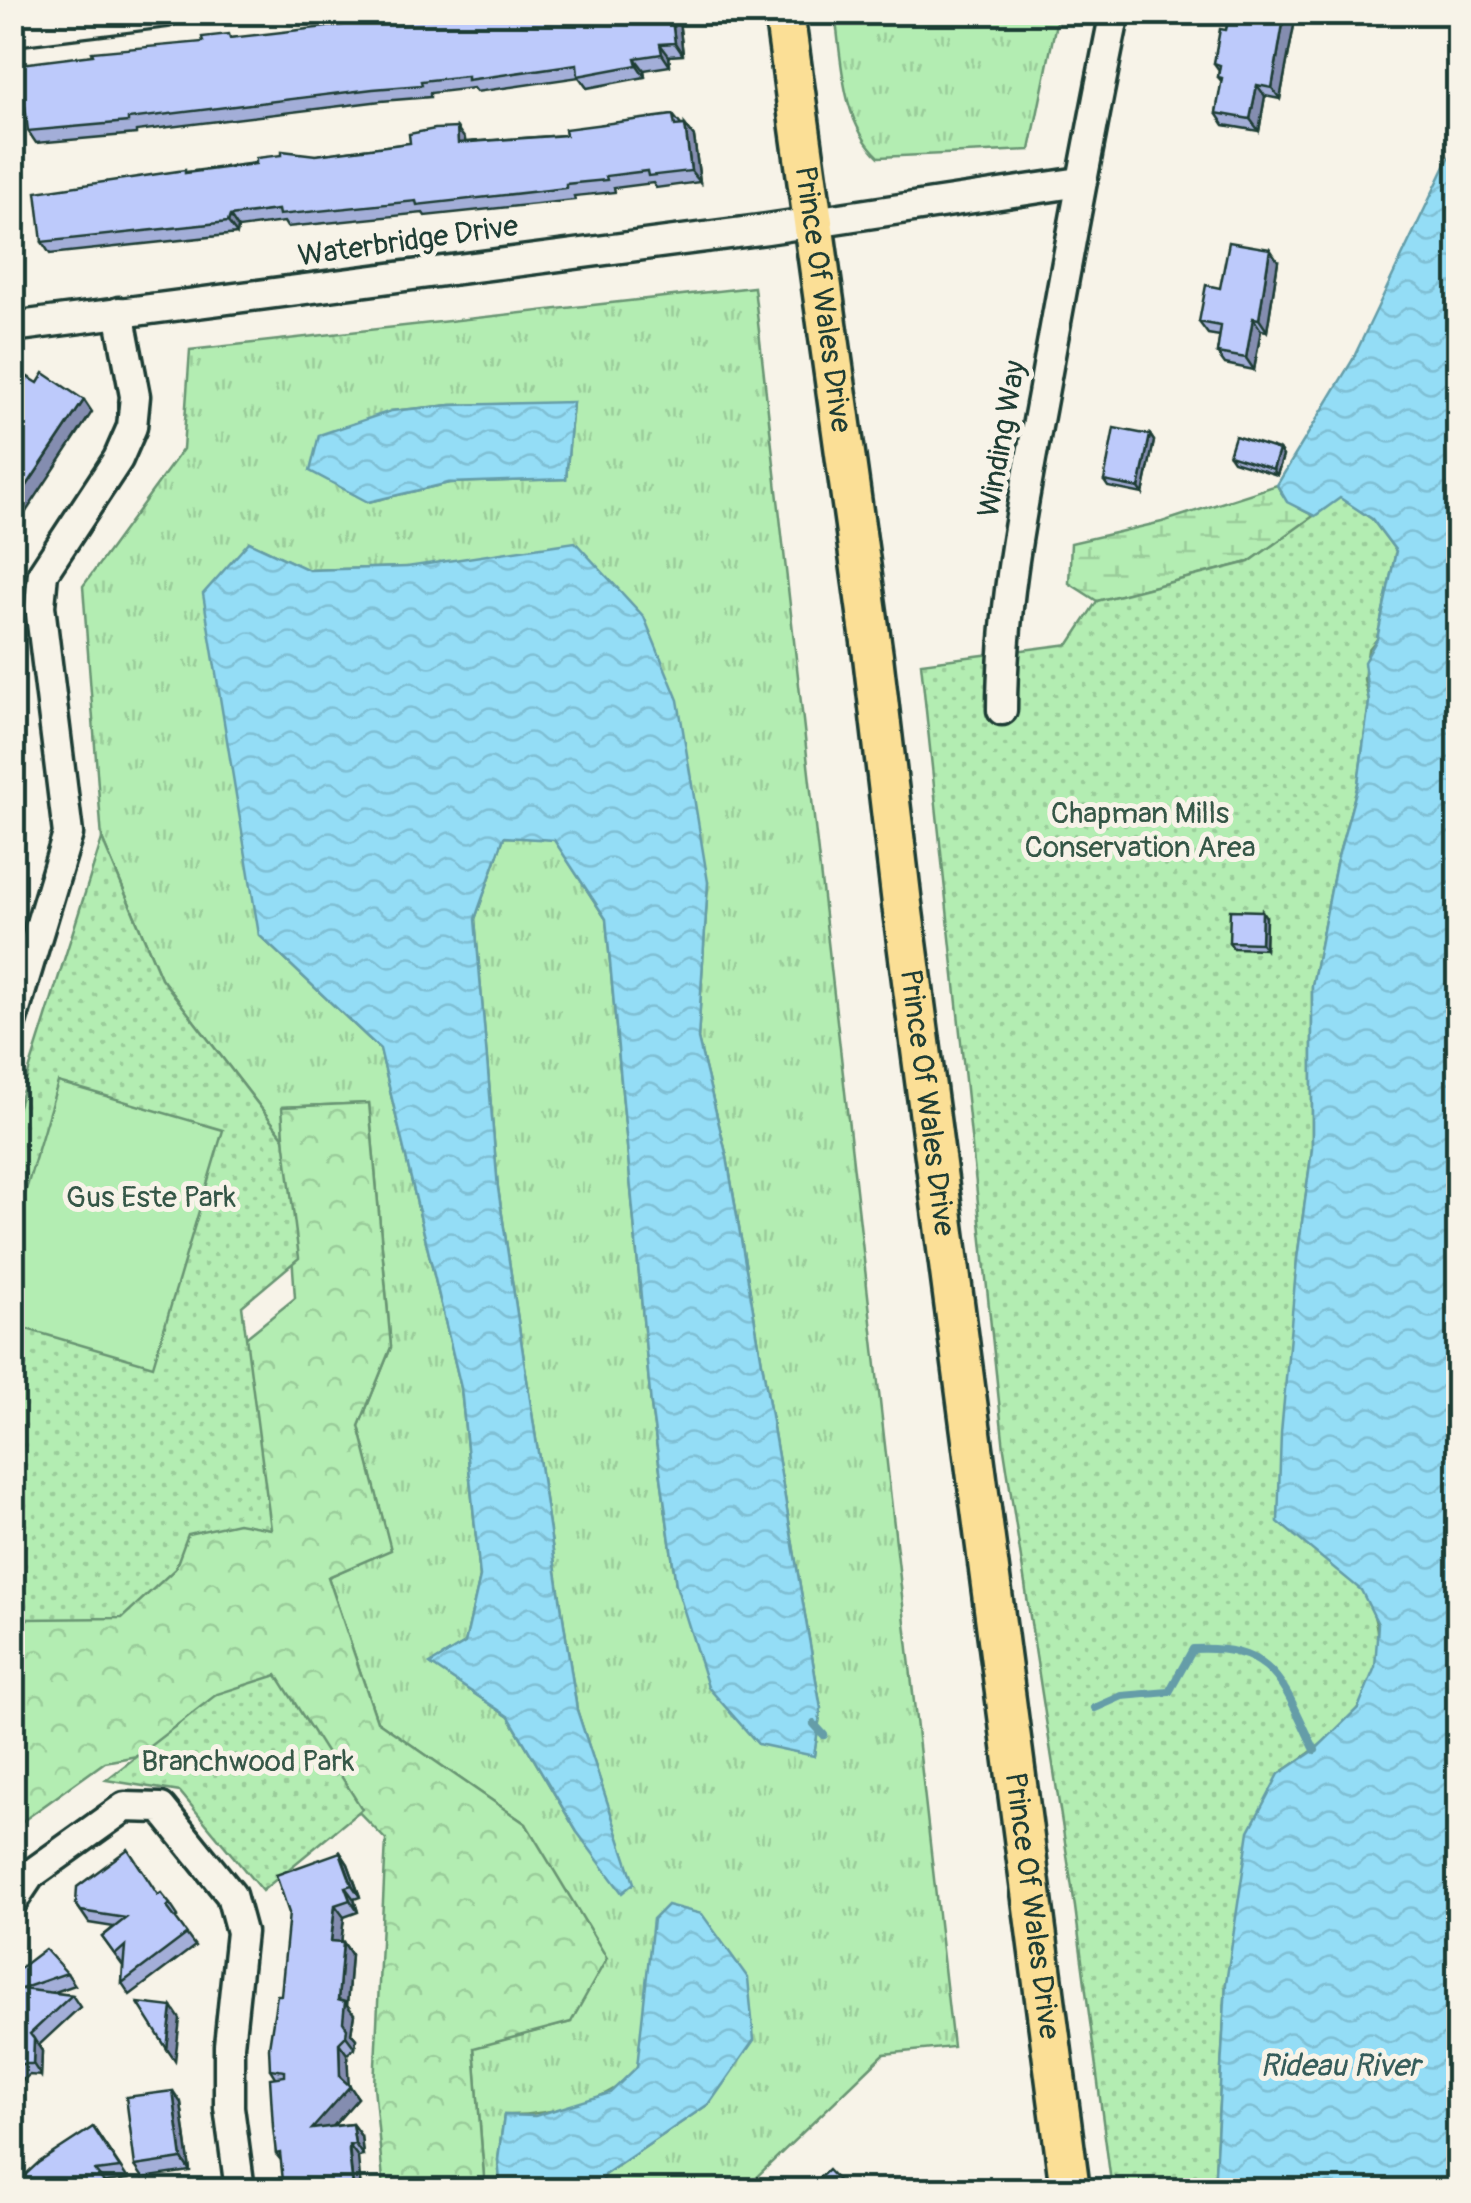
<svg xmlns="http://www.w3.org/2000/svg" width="1471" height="2203" viewBox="0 0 1471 2203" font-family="Pangolin,sans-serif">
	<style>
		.grass { fill: url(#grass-tufts); stroke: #699573; stroke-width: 2.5; fill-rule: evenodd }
		.forest { fill: url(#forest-crowns); stroke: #699573; stroke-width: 2.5 }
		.wetland { fill: url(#wetland-marsh); stroke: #699573; stroke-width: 2.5 }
		.park { fill: url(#park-dots); stroke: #699573; stroke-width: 2.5 }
		.garden { fill: #b3edb2; stroke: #699573; stroke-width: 2.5 }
		.water { fill: url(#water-waves); stroke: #659da8; stroke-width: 2.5 }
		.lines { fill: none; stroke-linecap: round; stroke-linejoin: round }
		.stream { stroke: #659da8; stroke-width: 8 }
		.minor-casing { stroke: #1f3d34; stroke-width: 35 }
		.major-casing { stroke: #1f3d34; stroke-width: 45 }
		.minor { stroke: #f7f3e8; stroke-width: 28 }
		.major { stroke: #fbdf96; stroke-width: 38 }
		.wall { fill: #a3aed8; stroke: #1f3d34; stroke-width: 2.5 }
		.shaded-wall { fill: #848db0; stroke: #1f3d34; stroke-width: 2.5 }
		.building { fill: #bdcafb; stroke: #1f3d34; stroke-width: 2.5 }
		.labels { text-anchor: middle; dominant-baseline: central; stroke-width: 10; stroke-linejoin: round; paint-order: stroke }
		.street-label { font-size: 30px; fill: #1f3d34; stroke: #f7f3e8 }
		.park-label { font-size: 30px; fill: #355747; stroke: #f7f3e8 }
		.water-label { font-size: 32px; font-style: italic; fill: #365d5b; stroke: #f7f3e8 }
	</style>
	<defs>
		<pattern id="grass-tufts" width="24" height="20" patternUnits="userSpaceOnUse" patternTransform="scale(2.5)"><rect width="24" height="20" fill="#b3edb2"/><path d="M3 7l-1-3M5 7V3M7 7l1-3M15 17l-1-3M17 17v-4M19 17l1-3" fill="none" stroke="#9acc9a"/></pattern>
		<pattern id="forest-crowns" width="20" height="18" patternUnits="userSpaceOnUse" patternTransform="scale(2.5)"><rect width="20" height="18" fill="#b3edb2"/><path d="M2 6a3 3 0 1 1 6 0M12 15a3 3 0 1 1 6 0" fill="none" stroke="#9acc9a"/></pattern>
		<pattern id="wetland-marsh" width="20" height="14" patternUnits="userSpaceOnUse" patternTransform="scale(2.5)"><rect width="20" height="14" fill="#b3edb2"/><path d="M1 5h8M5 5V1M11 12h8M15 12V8" fill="none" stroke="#9acc9a"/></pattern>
		<pattern id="park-dots" width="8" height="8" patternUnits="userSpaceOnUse" patternTransform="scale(2.5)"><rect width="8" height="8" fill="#b3edb2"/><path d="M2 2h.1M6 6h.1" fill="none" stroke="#9acc9a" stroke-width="1.8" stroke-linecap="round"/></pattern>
		<pattern id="water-waves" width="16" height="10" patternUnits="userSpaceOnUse" patternTransform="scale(2.5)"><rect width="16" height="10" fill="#94ddf6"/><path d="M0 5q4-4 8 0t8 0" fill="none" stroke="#7fbfd4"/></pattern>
	</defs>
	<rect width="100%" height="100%" fill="#f7f3e8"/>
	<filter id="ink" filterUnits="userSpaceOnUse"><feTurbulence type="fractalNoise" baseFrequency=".01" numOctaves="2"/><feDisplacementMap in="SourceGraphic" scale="20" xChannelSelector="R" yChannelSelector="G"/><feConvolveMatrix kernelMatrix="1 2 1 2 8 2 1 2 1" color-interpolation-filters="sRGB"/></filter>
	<g filter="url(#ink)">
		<g class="grass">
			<path d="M835,13h223l-28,137 -151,7c-38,-36 -37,-95 -44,-144z"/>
			<path d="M754,287l199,1760 -69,7 -141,136h-142l3,-15 106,-72 -65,-98c-2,15 -2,52 -9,63 -21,35 -95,48 -132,47l-6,45 3,30h-16l-11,-143 97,-25 -45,-198 -149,-103 -49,-144 62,-28 -31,-123 32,-79 -22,-244 -86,4 1,31 -123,-160 -59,-139 -19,-253 100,-137 7,-99zM573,403l-7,76 -117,4 -81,19 23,-91 60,-6zM249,542l59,28 99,-3 301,315 -10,157 29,118 94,552 -7,46 -138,-170 -25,-180 -45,-486 -52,-80 -50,-2 -29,82 23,269 79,522 56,172 -56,-50 -68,-115 -78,-53 34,-21 15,-66 -19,-189 -81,-339 -121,-114z"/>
		</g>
		<polygon class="forest" points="369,1103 391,1347 359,1426 391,1550 328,1577 377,1721 526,1824 607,1958 571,2022 474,2048 485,2190 384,2190 374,2086 386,1840 255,1706 174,1749 105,1762 13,1828 13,1526 295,1298 282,1107"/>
		<path class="wetland" d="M1277,485c7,16 22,24 38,31l-66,46 -152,39 -28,-18 2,-40 91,-21z"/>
		<g class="park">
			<path d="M1340,497l32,22 24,32 -19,88 -9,11 -4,29 5,23 -11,82 -22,80 -24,122v163l-15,110 -19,262c20,17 70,51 84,70 24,34 19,85 -5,118 -20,26 -51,47 -78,65l-53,209 -12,207h-102l-37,-283 -71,-458 -83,-786 148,-19 28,-43 152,-39z"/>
			<polygon points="102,839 161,978 284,1138 299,1258 242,1306 271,1529 238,1523 188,1534 175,1569 122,1618 23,1619 13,1610 12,1125"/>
			<polygon points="277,1675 362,1809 262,1891 180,1792 106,1780 217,1694"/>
		</g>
		<polygon class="garden" points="58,1082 223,1130 153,1366 13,1325 13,1234"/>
		<g class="water">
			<polygon points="1458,139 1458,2190 1214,2190 1226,1983 1249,1831 1279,1774 1315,1750 1358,1708 1375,1667 1378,1624 1361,1590 1278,1522 1281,1433 1297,1259 1312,1149 1312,986 1336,864 1358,784 1369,702 1364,662 1377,639 1396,551 1372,519 1340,498 1315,516 1287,502 1277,485 1352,361"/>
			<polygon points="573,402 566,479 449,483 368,502 310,471 319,435 391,411 451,405"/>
			<polygon points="249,542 309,570 407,567 575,542 644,617 678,700 708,882 698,1039 727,1157 821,1709 814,1756 758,1744 708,1687 676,1585 651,1405 606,919 554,840 504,837 475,919 498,1188 577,1710 634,1883 622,1893 577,1832 509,1717 430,1664 465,1643 480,1577 461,1388 380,1049 259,935 203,594"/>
			<polygon points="667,1905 702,1914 748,1978 754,2040 710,2103 604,2175 601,2190 501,2190 498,2160 504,2115 535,2116 610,2093 637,2067 653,1919"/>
		</g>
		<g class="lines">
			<g class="stream">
				<path d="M1095,1708l27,-12 47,-4 24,-43c84,-4 89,35 122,101"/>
				<polyline points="814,1724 824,1735"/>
			</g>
			<g class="minor-casing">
				<g id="minor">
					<polyline points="12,31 165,12"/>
					<polyline points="12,327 767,229 1080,182"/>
					<path d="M1002,710c0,-108 22,-211 41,-316 23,-128 46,-255 72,-382"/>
					<polyline points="12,1020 68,834 40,606 43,573 118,459 132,427 135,396 119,312"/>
					<polyline points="12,1902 30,1875 125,1807 161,1808 231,1895 241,1932 229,2045 229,2107 240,2190"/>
				</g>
			</g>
			<g class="major-casing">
				<g id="major">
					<path id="s1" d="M784,12l89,644 29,248 168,1286"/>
				</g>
			</g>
			<use href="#minor" class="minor"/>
			<use href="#major" class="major"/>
		</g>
		<g class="wall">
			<polygon points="678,12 683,55 669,56 670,66 644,70 645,77 587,88 579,77 476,92 473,88 430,93 430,97 381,101 136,131 136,134 36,143 28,131 203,42 232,38"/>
			<polygon points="1230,12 1289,12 1295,20 1280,99 1265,96 1259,131 1224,125 1216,113 1222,82 1218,77 1219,70 1214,63 1226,30"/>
			<polygon points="673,115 681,125 685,125 694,137 700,182 656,188 653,183 614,188 615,192 574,196 575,200 425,216 423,213 287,227 284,222 238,228 237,234 50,254 42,242 186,172 410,143 457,128 465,142 566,135"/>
			<polygon points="1278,261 1267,331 1261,330 1254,370 1225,364 1217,353 1220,336 1208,334 1199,322 1220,288"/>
			<polygon points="1150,435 1154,441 1143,494 1108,487 1104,481"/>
			<polygon points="1279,450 1283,456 1277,475 1233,461 1229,455"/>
			<polygon points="1266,917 1265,949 1233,948 1229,942"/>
			<polygon points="340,1852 348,1864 360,1897 354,1899 358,1912 344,1917 341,1942 343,1942 351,1954 347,2005 354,2014 351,2033 356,2039 355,2048 347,2054 348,2085 358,2098 333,2126 352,2124 361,2136 363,2156 358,2157 357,2164 280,2159 276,2154 275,2077 270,2069 281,1995"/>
			<polygon points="158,1895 170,1904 178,1916 175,1919 195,1946 130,1995 122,1983 123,1966 102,1937 114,1927 89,1923 76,1904"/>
			<polygon points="67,1973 75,1985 52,1993 72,1995 80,2007 39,2045 42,2051 41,2076 29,2075 12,2090 12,1974"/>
			<polygon points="181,2103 190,2171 143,2178 135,2166"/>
			<polygon points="93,2127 128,2179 104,2182 109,2190 12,2190"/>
		</g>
		<g class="shaded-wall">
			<polygon points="671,12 678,12 683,55 675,43"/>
			<polygon points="1285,12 1289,12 1295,20 1280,99 1272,88"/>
			<polygon points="660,44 669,56 670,66 662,54"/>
			<polygon points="635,58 644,70 645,77 637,65"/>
			<polygon points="1257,85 1265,96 1259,131 1250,119"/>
			<polygon points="685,125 694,137 700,182 691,171"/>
			<polygon points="457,128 465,139 467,155 458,143"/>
			<polygon points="230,216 238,228 237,234 228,222"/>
			<polygon points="1270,249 1278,261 1267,331 1259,319"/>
			<polygon points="1253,318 1261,330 1254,370 1246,358"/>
			<polygon points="84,400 92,412 12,533 12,508"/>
			<polygon points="1150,435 1154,441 1143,494 1139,488"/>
			<polygon points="1279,450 1283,456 1277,475 1273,469"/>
			<polygon points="12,769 21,838 12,865"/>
			<polygon points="1262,911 1266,917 1265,949 1261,943"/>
			<polygon points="340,1852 348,1864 360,1897 352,1885"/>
			<polygon points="345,1887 354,1899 358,1912 350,1900"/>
			<polygon points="335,1905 344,1917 340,1953 331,1941"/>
			<polygon points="343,1942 351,1954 347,2005 354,2014 351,2033 356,2039 355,2048 346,2036 338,2000"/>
			<polygon points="172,2007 180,2019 175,2061 167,2049"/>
			<polygon points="34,2039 42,2051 41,2076 33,2064"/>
			<polygon points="339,2043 347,2054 349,2088 350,2086 358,2098 320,2141 312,2129 340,2077"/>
			<polygon points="173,2091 181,2103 190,2171 182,2159"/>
			<polygon points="352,2124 361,2136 363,2156 355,2144"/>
			<polygon points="349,2145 358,2157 361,2190 356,2190 353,2187"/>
		</g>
		<g class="building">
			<polygon points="441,12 671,12 675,43 660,44 662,54 635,58 637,65 578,76 577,64 467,80 467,76 421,81 422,85 373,89 128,119 128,122 28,131 20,64 93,55 92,52 203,42 202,37 229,34 230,38 404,18"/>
			<polygon points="1230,12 1285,12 1272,88 1257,85 1250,119 1216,113 1222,78 1218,77 1220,65 1214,63 1220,29 1226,30"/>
			<polygon points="673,115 675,126 685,125 691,171 648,176 647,171 606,176 607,180 566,184 566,188 417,205 416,201 279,215 278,210 230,216 228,222 42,242 36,192 185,170 185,173 256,164 256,158 282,155 282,151 316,155 410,143 409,134 435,129 457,128 458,143 566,135 565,129"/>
			<polygon points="1229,242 1270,249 1259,319 1253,318 1246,358 1217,353 1221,326 1199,322 1206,285 1220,288"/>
			<polygon points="44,373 84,400 12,508 12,403 28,377 38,383"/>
			<polygon points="1114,428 1150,435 1139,488 1104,481"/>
			<polygon points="1235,436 1279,450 1273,469 1229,455"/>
			<polygon points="1230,910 1262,911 1261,943 1229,942"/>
			<polygon points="128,1849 158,1895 161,1893 170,1904 167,1907 187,1934 122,1983 125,1946 115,1955 102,1937 126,1918 81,1911 76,1904 77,1887"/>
			<polygon points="340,1852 352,1885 345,1887 350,1900 335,1905 331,1941 343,1942 338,2000 345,2002 343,2022 347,2028 346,2036 339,2043 340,2077 350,2086 312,2129 352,2124 355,2144 349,2145 349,2152 353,2187 358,2190 284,2190 280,2153 276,2154 273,2127 270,2078 285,2076 285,2071 270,2069 269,2047 277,1995 281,1995 289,1913 276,1875"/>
			<polygon points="45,1949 67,1973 21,1989 72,1995 30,2034 34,2039 33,2064 20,2064 12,2071 12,1974"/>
			<polygon points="138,2003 172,2007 167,2049"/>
			<polygon points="173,2091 182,2159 135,2166 126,2097"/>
			<polygon points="93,2127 120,2168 95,2171 104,2182 92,2190 12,2190 12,2187 38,2163"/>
			<polygon points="828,2170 847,2190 806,2190"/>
		</g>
	</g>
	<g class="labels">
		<g class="street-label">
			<text transform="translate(408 241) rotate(-8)">Waterbridge Drive</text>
			<text stroke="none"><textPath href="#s1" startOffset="290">Prince Of Wales Drive</textPath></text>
			<text transform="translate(1002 439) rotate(-80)">Winding Way</text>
			<text stroke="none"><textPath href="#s1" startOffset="1100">Prince Of Wales Drive</textPath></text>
			<text stroke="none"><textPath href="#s1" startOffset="1910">Prince Of Wales Drive</textPath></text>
		</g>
		<g class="park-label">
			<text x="1140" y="813">Chapman Mills<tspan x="1140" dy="34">Conservation Area</tspan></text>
			<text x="151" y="1197">Gus Este Park</text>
			<text x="248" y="1761">Branchwood Park</text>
		</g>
		<g class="water-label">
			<text x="1340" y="2066">Rideau River</text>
		</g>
	</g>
	<rect width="1471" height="2203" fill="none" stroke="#f7f3e8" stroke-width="50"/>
	<rect x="25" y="25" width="1421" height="2153" fill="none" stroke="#1f3d34" stroke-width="4" filter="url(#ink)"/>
</svg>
